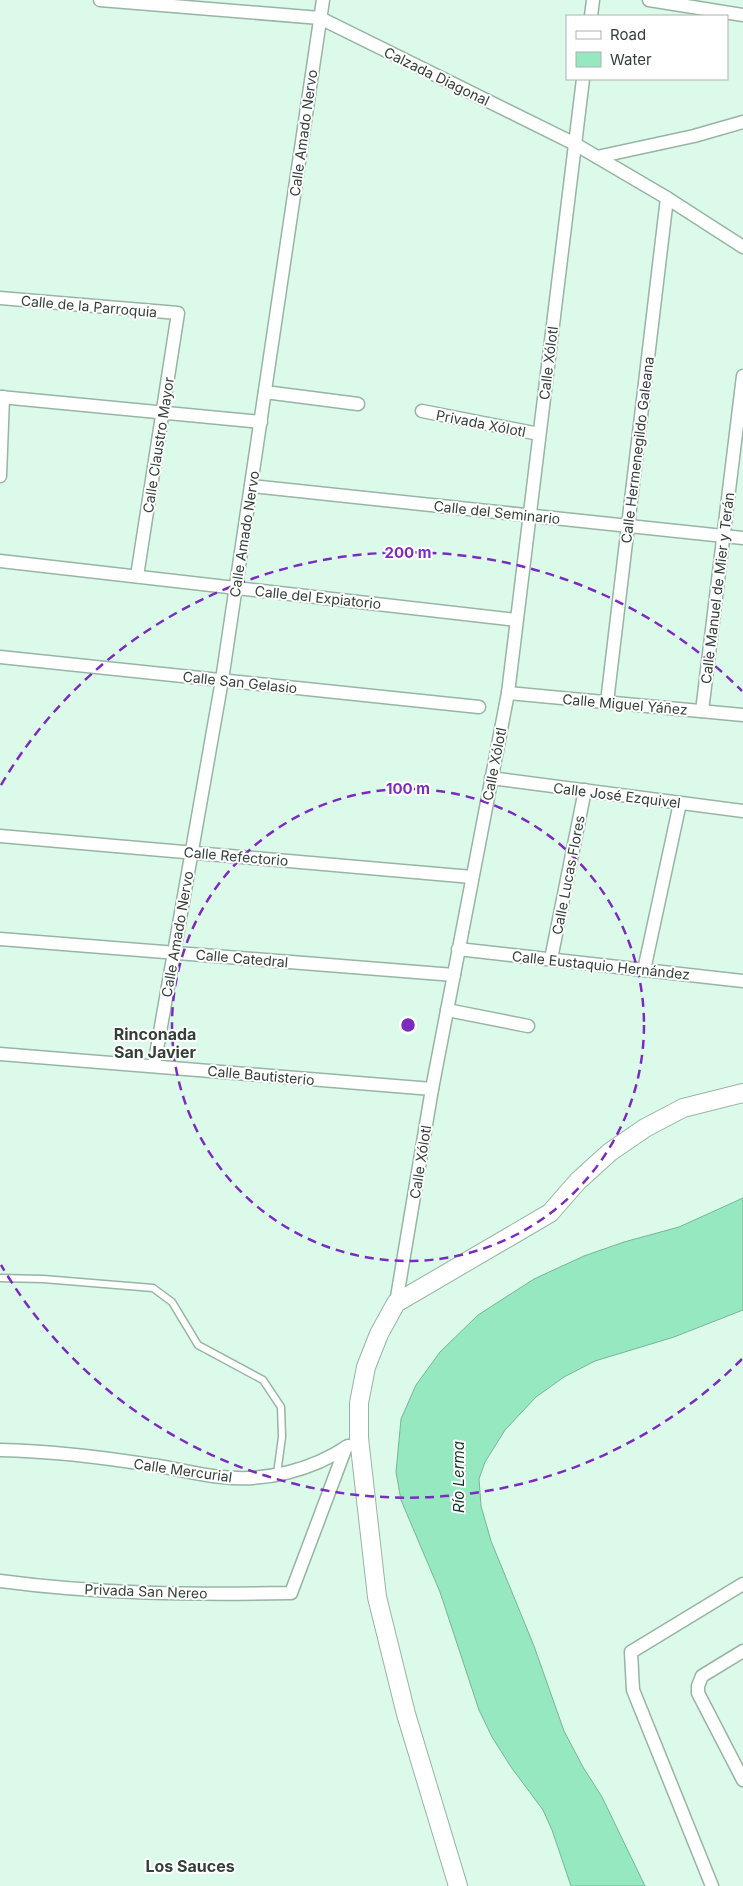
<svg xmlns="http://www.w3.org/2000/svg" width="743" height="1886" viewBox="0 0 743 1886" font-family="Inter,sans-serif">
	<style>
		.water { fill: #95e8c0; stroke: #78b598 }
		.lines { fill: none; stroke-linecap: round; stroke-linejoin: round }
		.lane-casing { stroke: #97b4a5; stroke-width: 9 }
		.street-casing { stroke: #97b4a5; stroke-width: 15 }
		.secondary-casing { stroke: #97b4a5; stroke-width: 20 }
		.lane { stroke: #fff; stroke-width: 6 }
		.street { stroke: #fff; stroke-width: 12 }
		.secondary { stroke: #fff; stroke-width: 18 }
		.ring { fill: none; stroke: #7b2cbf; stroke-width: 2.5; stroke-dasharray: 9 6 }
		.labels { text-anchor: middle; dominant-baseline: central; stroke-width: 4; stroke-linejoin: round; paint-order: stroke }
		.street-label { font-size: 14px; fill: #333f39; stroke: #fff }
		.water-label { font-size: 15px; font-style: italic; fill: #123728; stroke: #fff }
		.quarter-label { font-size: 16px; font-weight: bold; fill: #333f39; stroke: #fff }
		.centre { fill: #7b2cbf; stroke: #fff; stroke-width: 2.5 }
		.ring-label { font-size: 15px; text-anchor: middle; font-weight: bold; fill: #7b2cbf; stroke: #fff; stroke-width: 4; stroke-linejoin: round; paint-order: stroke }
	</style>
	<rect width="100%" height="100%" fill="#dcfaea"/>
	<polygon class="water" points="743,1198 743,1310 674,1337 595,1361 564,1377 536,1397 505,1430 485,1462 479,1479 481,1506 491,1541 534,1646 564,1731 583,1767 602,1797 645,1886 571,1886 552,1830 543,1810 511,1767 492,1737 479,1710 440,1592 401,1500 396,1472 401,1419 416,1385 440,1352 478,1315 534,1279 584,1256 624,1242 679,1227"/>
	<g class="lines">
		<g class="lane-casing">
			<polyline id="lane" points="0,1278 43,1279 153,1288 172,1302 198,1345 263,1380 281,1407 282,1437 277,1474"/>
		</g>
		<g class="street-casing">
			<g id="street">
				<polyline points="100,0 320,18 575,144 667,198 743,247"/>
				<polyline points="649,0 743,15"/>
				<polyline points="591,16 593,0"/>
				<polyline points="597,157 694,136 743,122"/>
				<polyline points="0,298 178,313 137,576"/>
				<polyline points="265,392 358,404"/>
				<polyline points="0,397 261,422"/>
				<polyline points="422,411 539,434"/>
				<polyline points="0,476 3,397"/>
				<polyline points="251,486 743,538"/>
				<polyline points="0,561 516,620"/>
				<polyline points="0,657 479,707"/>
				<polyline points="508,693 743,715"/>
				<polyline points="607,702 667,198"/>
				<polyline points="702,711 743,376"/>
				<polyline points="491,778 743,811"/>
				<polyline points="0,836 472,877"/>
				<polyline points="0,939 454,975"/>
				<polyline points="458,949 743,981"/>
				<polyline points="551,959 585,790"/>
				<polyline points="644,970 680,803"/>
				<polyline points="447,1010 528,1026"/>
				<polyline points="0,1054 432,1089"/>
				<polyline points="154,1066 222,680 323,0"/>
				<polyline points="396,1303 432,1089 508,693 583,79"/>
				<path d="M0,1450c51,1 101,7 151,15 24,3 47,10 71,12 44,5 90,-7 126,-31"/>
				<path d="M0,1581c97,13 194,14 291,12l55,-146"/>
				<polyline points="743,1651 702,1676 698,1686 698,1693 743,1780"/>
				<polyline points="712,1886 633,1690 631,1652 743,1584"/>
			</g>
		</g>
		<g class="secondary-casing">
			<polyline id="secondary" points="458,1886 406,1714 377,1597 359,1438 359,1403 366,1367 379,1334 396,1303 550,1213 578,1181 610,1152 645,1128 683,1108 743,1093"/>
		</g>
		<use href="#lane" class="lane"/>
		<use href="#street" class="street"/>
		<use href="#secondary" class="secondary"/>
	</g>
	<g class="ring">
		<circle cx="408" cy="1025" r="236"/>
		<path d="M742 1359A472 472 0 0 1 1 1265M1 785A472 472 0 0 1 742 691"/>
	</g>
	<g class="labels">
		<g class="street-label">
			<text transform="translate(437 76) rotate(26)">Calzada Diagonal</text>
			<text transform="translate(303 133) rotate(-82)">Calle Amado Nervo</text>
			<text transform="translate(89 306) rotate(5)">Calle de la Parroquia</text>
			<text transform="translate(548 363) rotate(-83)">Calle Xólotl</text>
			<text transform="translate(481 423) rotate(11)">Privada Xólotl</text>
			<text transform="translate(158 445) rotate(-81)">Calle Claustro Mayor</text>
			<text transform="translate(637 450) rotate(-83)">Calle Hermenegildo Galeana</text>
			<text transform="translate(497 512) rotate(6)">Calle del Seminario</text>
			<text transform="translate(244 534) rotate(-81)">Calle Amado Nervo</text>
			<text transform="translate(717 588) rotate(-83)">Calle Manuel de Mier y Terán</text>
			<text transform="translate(318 597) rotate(6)">Calle del Expiatorio</text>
			<text transform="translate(240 682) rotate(6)">Calle San Gelasio</text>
			<text transform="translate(625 704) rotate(5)">Calle Miguel Yáñez</text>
			<text transform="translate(494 764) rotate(-79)">Calle Xólotl</text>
			<text transform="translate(617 795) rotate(7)">Calle José Ezquivel</text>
			<text transform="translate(236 856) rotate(5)">Calle Refectorio</text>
			<text transform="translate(568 875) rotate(-79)">Calle Lucas Flores</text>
			<text transform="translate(177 934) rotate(-80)">Calle Amado Nervo</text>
			<text transform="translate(242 958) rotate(5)">Calle Catedral</text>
			<text transform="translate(601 965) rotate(6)">Calle Eustaquio Hernández</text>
			<text transform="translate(261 1075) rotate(5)">Calle Bautisterio</text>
			<text transform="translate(420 1162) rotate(-81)">Calle Xólotl</text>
			<text transform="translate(183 1470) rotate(8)">Calle Mercurial</text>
			<text transform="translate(146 1591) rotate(2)">Privada San Nereo</text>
		</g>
		<g class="water-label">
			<text transform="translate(458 1477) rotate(-90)">Río Lerma</text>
		</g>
		<g class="quarter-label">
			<text x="155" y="1034">Rinconada<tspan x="155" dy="18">San Javier</tspan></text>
			<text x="190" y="1866">Los Sauces</text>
		</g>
	</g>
	<circle cx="408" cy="1025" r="8" class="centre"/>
	<g class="ring-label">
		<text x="408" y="558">200 m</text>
		<text x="408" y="794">100 m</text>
	</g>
	<rect x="566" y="15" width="162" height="65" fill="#ffffff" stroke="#adb2b0"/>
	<rect x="576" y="31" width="25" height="8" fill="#ffffff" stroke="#adb2b0"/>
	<text x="610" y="40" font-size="15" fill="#333f39">Road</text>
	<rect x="576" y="52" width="25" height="15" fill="#95e8c0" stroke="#adb2b0"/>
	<text x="610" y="65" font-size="15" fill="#333f39">Water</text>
</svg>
